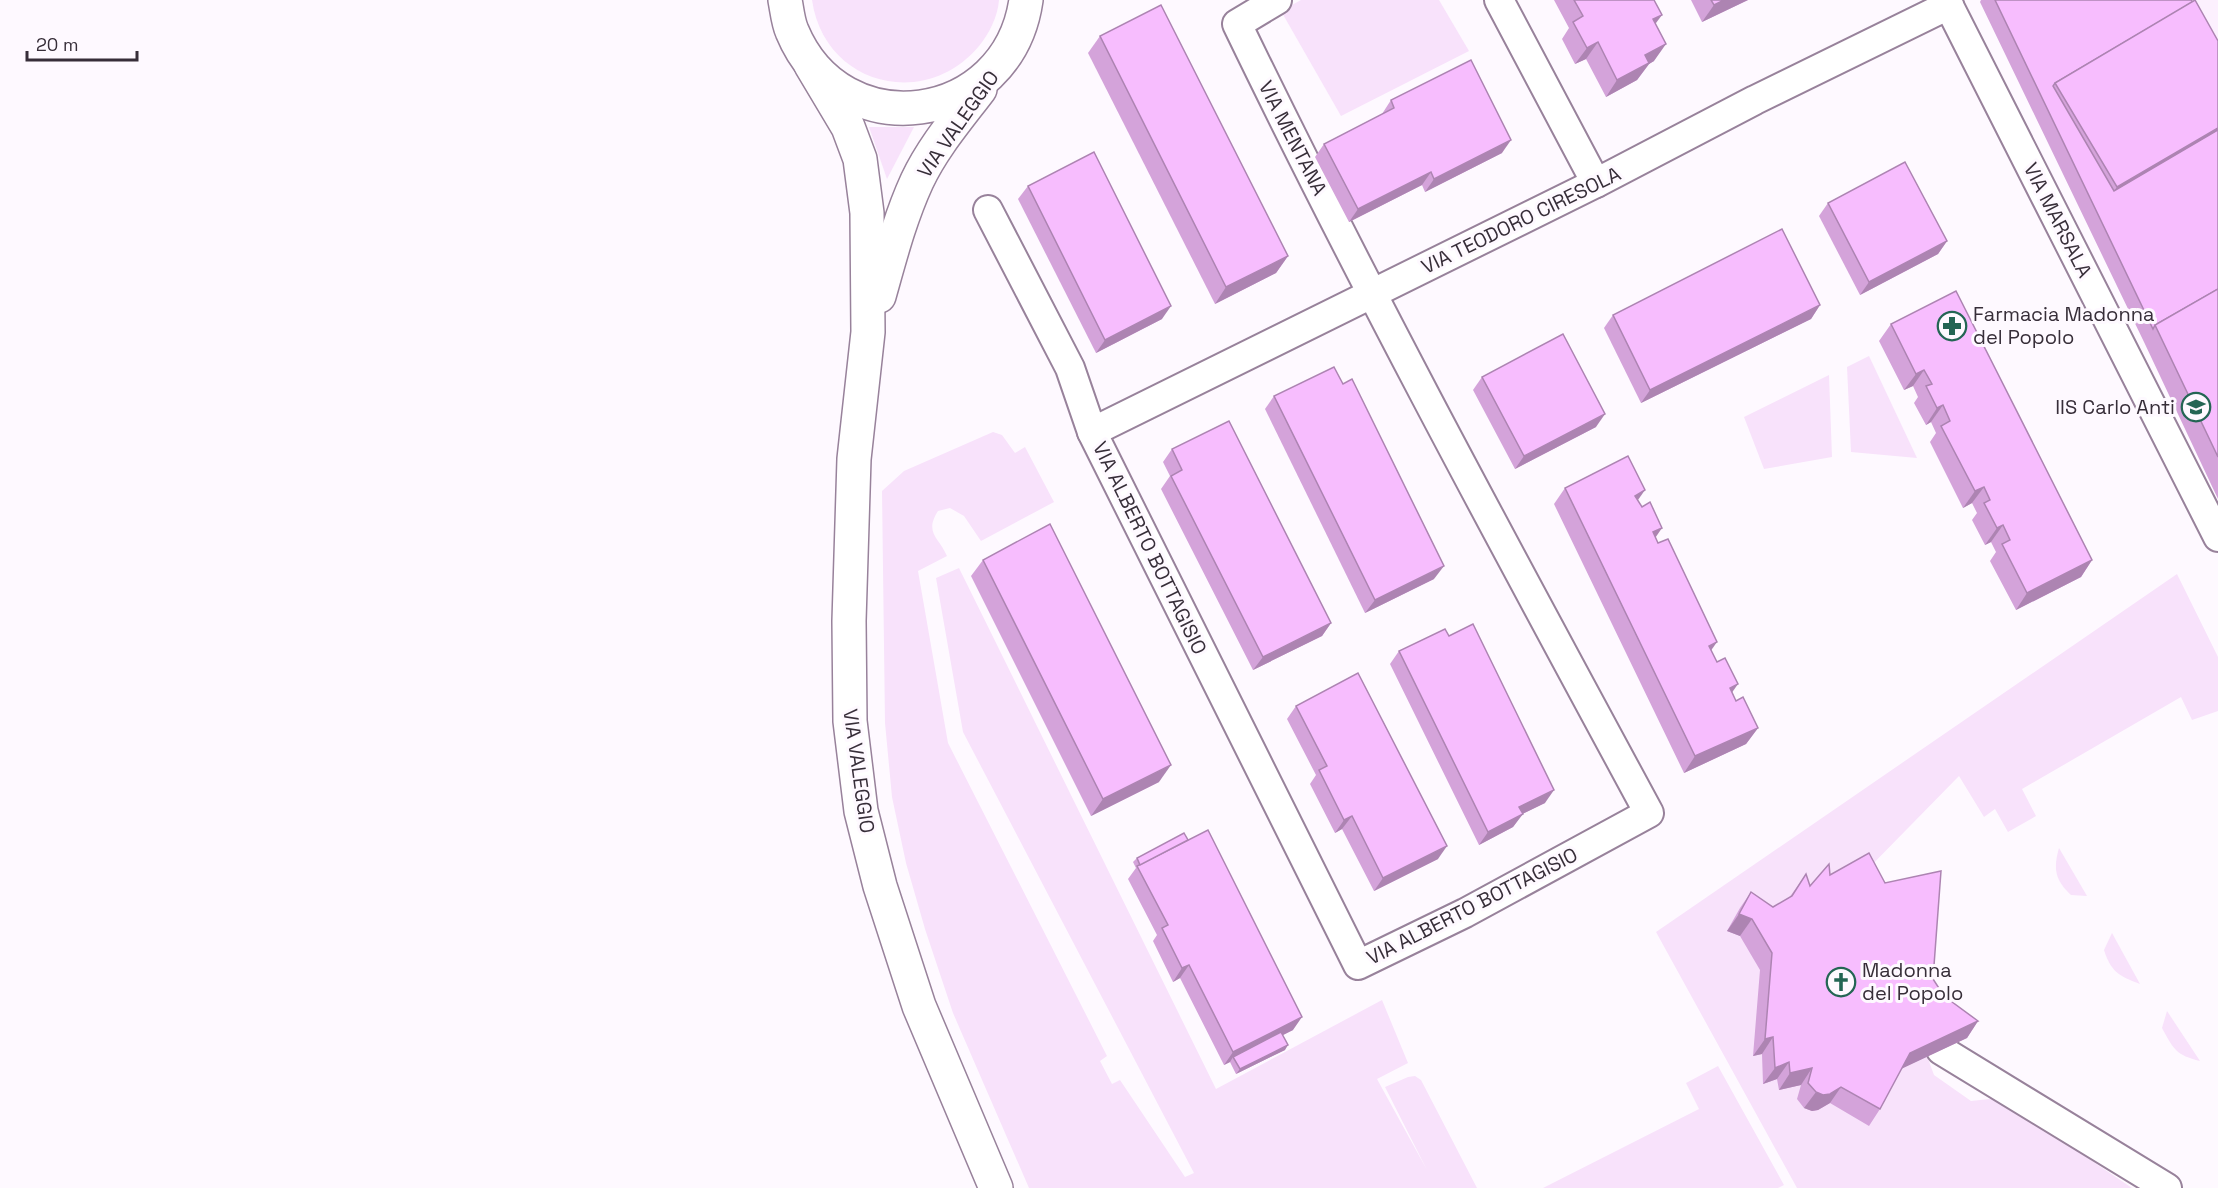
<svg xmlns="http://www.w3.org/2000/svg" width="2218" height="1188" viewBox="0 0 2218 1188" font-family="'Space Grotesk',sans-serif">
	<style>
		.built { fill: #fcf0fe }
		.green { fill: #f8e2fb }
		.lines { fill: none; stroke-linecap: round; stroke-linejoin: round }
		.street-casing { stroke: #98829b; stroke-width: 32 }
		.secondary-casing { stroke: #98829b; stroke-width: 36 }
		.street { stroke: #fff; stroke-width: 28 }
		.secondary { stroke: #fff; stroke-width: 33 }
		.wall { fill: #d4a3da }
		.shaded-wall { fill: #ad84b2 }
		.building { fill: #f7bdfe; stroke: #ad84b2; stroke-width: 1.5 }
		.labels { text-anchor: middle; dominant-baseline: central; stroke-width: 6; stroke-linejoin: round; paint-order: stroke }
		.street-label { font-size: 20px; fill: #372e39; stroke: #fef9ff }
		.poi-label { font-size: 20px; fill: #372e39; stroke: #fef9ff; text-anchor: start }
	</style>
	<rect width="100%" height="100%" fill="#fef9ff"/>
	<polygon class="built" points="2174,0 2218,0 2218,69"/>
	<g class="green">
		<path d="M812,0h187c-1,16 -10,34 -20,46 -54,65 -155,39 -167,-46z"/>
		<polygon points="1301,0 1439,0 1469,51 1341,116 1281,11"/>
		<polygon points="869,127 914,127 887,179"/>
		<polygon points="1869,356 1917,458 1851,452 1847,367"/>
		<polygon points="1829,375 1832,457 1764,469 1744,417"/>
		<path d="M993,432l9,3 13,18 10,-6 29,55 -73,39 -17,-25 -14,-8 -12,3c-14,22 1,26 9,45l-29,15 30,172 159,313 -7,5 12,23 8,-4 65,97 9,-4 -231,-441 -27,-154 23,-10 257,521 166,-89 26,63 -31,16 50,91 -42,-83 23,-10 7,-1 6,4 56,108h-448l-76,-175 -28,-84 -19,-66 -14,-66 -7,-74 -3,-232 22,-20z"/>
		<polygon points="2177,574 2218,657 2218,711 2192,720 2181,697 2022,789 2036,816 2008,832 1995,809 1984,817 1959,776 1861,876 1934,1075 1971,1101 1999,1098 2132,1188 1797,1188 1656,932"/>
		<path d="M2059,848l28,48 -16,-1c-16,-15 -18,-26 -12,-47z"/>
		<path d="M2112,933l28,51c-21,-8 -29,-12 -36,-34z"/>
		<path d="M2167,1011l33,50c-24,-6 -26,-11 -38,-33z"/>
		<polygon points="1718,1066 1784,1185 1778,1188 1543,1188 1699,1109 1686,1083"/>
	</g>
	<g class="lines">
		<g class="street-casing">
			<g id="street">
				<polyline points="1499,0 1596,183"/>
				<polyline points="1946,0 2218,537"/>
				<path d="M988,210l82,158 22,64 266,533 107,-52 184,-100c-141,-261 -283,-522 -412,-789l40,-24"/>
				<polyline points="1092,432 1596,183 1755,100 1949,5"/>
				<polyline points="1941,1050 2167,1188"/>
			</g>
		</g>
		<g class="secondary-casing">
			<g id="secondary">
				<path d="M785,0c2,10 3,22 7,31 49,118 216,95 234,-31"/>
				<polyline points="811,65 848,127 860,159 867,213 868,332 854,459 849,621 850,721 861,811 880,886 919,1006 996,1188"/>
				<path d="M879,296c11,-39 21,-78 38,-115 16,-34 41,-63 63,-92"/>
			</g>
		</g>
		<use href="#street" class="street"/>
		<use href="#secondary" class="secondary"/>
	</g>
	<g class="wall">
		<polygon points="1554,0 1654,0 1655,24 1654,61 1649,64 1637,80 1606,97 1586,59 1575,64 1562,39 1569,28"/>
		<polygon points="1691,0 1748,0 1702,22"/>
		<polygon points="1981,0 2191,0 2218,41 2218,499 2144,342 1980,2"/>
		<polygon points="1100,36 1288,256 1276,273 1215,304 1088,53"/>
		<polygon points="1391,100 1502,153 1425,192 1422,185 1349,222 1315,157 1324,144 1382,114"/>
		<polygon points="1028,186 1162,319 1096,353 1018,199"/>
		<polygon points="1828,203 1947,241 1938,254 1860,295 1819,216"/>
		<polygon points="1820,305 1811,319 1641,403 1604,328 1613,315"/>
		<polygon points="1891,324 2092,560 2081,577 2016,610 1990,561 1996,552 1991,542 1985,545 1972,520 1977,513 1972,503 1963,508 1930,442 1936,433 1931,422 1926,425 1914,403 1918,397 1913,386 1904,390 1879,341"/>
		<polygon points="1482,377 1596,427 1515,469 1473,390"/>
		<polygon points="1274,396 1434,579 1365,613 1265,409"/>
		<polygon points="1172,449 1331,623 1322,636 1253,670 1161,489 1170,476 1163,462"/>
		<polygon points="1565,488 1637,500 1736,701 1758,728 1746,744 1684,773 1554,504"/>
		<polygon points="983,560 1159,782 1091,816 971,576"/>
		<polygon points="1449,636 1545,803 1522,814 1513,827 1479,845 1390,664 1399,651"/>
		<polygon points="1296,706 1438,859 1374,891 1342,829 1335,833 1310,784 1316,775 1287,719"/>
		<polygon points="1137,858 1293,1030 1283,1035 1285,1050 1236,1074 1230,1062 1224,1065 1180,978 1173,982 1153,941 1157,935 1128,879 1136,868 1133,862"/>
		<polygon points="1806,874 1810,886 1830,875 1933,979 1944,996 1978,1021 1967,1038 1902,1068 1880,1109 1869,1126 1830,1103 1818,1110 1812,1111 1804,1108 1797,1099 1801,1085 1779,1090 1777,1079 1763,1084 1762,1054 1753,1056 1760,970 1740,936 1727,931 1740,908 1751,892 1773,907 1789,898"/>
	</g>
	<g class="shaded-wall">
		<polygon points="1724,0 1748,0 1702,22 1714,5"/>
		<polygon points="1662,15 1650,31 1653,19"/>
		<polygon points="1598,42 1586,59 1575,64 1587,48"/>
		<polygon points="1666,44 1654,61 1649,64 1637,80 1606,97 1617,80 1645,55"/>
		<polygon points="2218,128 2218,138 2105,204 2117,187"/>
		<polygon points="1511,140 1502,153 1425,192 1434,179"/>
		<polygon points="1431,172 1422,185 1349,222 1358,209"/>
		<polygon points="1947,241 1938,254 1860,295 1869,282"/>
		<polygon points="1288,256 1276,273 1215,304 1226,287"/>
		<polygon points="1820,305 1811,319 1641,403 1650,390"/>
		<polygon points="1171,306 1162,319 1096,353 1105,340"/>
		<polygon points="1924,370 1913,386 1904,390 1916,374"/>
		<polygon points="1943,405 1931,422 1926,425 1937,408"/>
		<polygon points="1605,414 1596,427 1515,469 1524,456"/>
		<polygon points="1984,487 1972,503 1963,508 1975,491"/>
		<polygon points="1645,490 1633,507 1635,496"/>
		<polygon points="2003,525 1991,542 1985,545 1997,528"/>
		<polygon points="1662,528 1651,544 1653,532"/>
		<polygon points="2092,560 2081,577 2016,610 2027,593"/>
		<polygon points="1444,566 1434,579 1365,613 1375,600"/>
		<polygon points="1331,623 1322,636 1253,670 1263,657"/>
		<polygon points="1717,642 1705,659 1709,646"/>
		<polygon points="1738,684 1726,701 1730,688"/>
		<polygon points="1758,728 1746,744 1684,773 1695,756"/>
		<polygon points="1171,765 1159,782 1091,816 1103,799"/>
		<polygon points="1554,790 1545,803 1510,820 1519,807"/>
		<polygon points="1523,814 1513,827 1479,845 1488,832"/>
		<polygon points="1352,816 1342,829 1335,833 1344,820"/>
		<polygon points="1447,846 1438,859 1374,891 1383,878"/>
		<polygon points="1739,914 1752,919 1740,936 1727,931"/>
		<polygon points="1189,965 1180,978 1173,982 1182,968"/>
		<polygon points="1302,1017 1293,1030 1235,1059 1233,1057 1230,1062 1224,1065 1233,1052"/>
		<polygon points="1978,1021 1967,1038 1899,1070 1910,1053"/>
		<polygon points="1773,1037 1762,1054 1753,1056 1765,1039"/>
		<polygon points="1288,1045 1285,1050 1236,1074 1240,1069"/>
		<polygon points="1789,1062 1777,1079 1763,1084 1775,1068"/>
		<polygon points="1812,1068 1801,1085 1779,1090 1790,1073"/>
		<polygon points="1841,1087 1830,1103 1818,1110 1812,1111 1804,1108 1816,1092"/>
	</g>
	<g class="building">
		<polygon points="1574,0 1654,0 1662,15 1653,19 1666,44 1645,55 1649,63 1617,80 1598,42 1587,48 1573,22 1583,16"/>
		<polygon points="1711,0 1724,0 1714,5"/>
		<polygon points="1995,0 2191,0 2193,2 2055,83 2053,86 2114,191 2218,130 2218,289 2155,325 2153,329"/>
		<polygon points="2195,0 2218,41 2218,128 2117,187 2055,83"/>
		<polygon points="1161,5 1288,256 1226,287 1100,36"/>
		<polygon points="1471,60 1511,140 1434,179 1431,172 1358,209 1324,144 1394,108 1391,100"/>
		<polygon points="1094,152 1171,306 1105,340 1028,186"/>
		<polygon points="1905,162 1947,241 1869,282 1828,203"/>
		<polygon points="1782,229 1820,305 1650,390 1613,315"/>
		<polygon points="2218,289 2218,457 2155,325"/>
		<polygon points="1956,291 2092,560 2027,593 2002,544 2010,540 2003,525 1997,528 1984,503 1990,500 1984,487 1975,491 1941,426 1950,421 1943,405 1937,408 1926,386 1932,384 1924,370 1916,374 1891,324"/>
		<polygon points="1563,334 1605,414 1524,456 1482,377"/>
		<polygon points="1334,367 1343,384 1352,379 1444,566 1375,600 1274,396"/>
		<polygon points="1229,421 1331,623 1263,657 1171,476 1182,470 1172,449"/>
		<polygon points="1628,456 1645,490 1635,496 1642,507 1650,502 1662,528 1653,532 1658,543 1668,539 1717,642 1709,646 1717,662 1725,658 1738,684 1730,688 1736,701 1743,697 1758,728 1695,756 1565,488"/>
		<polygon points="1050,524 1171,765 1103,799 983,560"/>
		<polygon points="1473,624 1554,790 1519,807 1523,814 1488,832 1399,651 1445,629 1449,636"/>
		<polygon points="1358,673 1447,846 1383,878 1352,816 1344,820 1319,770 1327,766 1296,706"/>
		<polygon points="1208,830 1302,1017 1233,1052 1189,965 1182,968 1162,928 1168,925 1137,866"/>
		<polygon points="1184,833 1188,840 1140,865 1137,858"/>
		<polygon points="1869,853 1885,883 1941,871 1933,979 1944,996 1978,1021 1910,1053 1880,1109 1841,1087 1830,1094 1823,1095 1816,1092 1808,1083 1812,1068 1790,1073 1789,1062 1775,1068 1773,1037 1765,1039 1772,953 1752,919 1739,914 1751,892 1773,907 1792,896 1806,874 1810,886 1829,864 1830,875"/>
		<polygon points="1281,1032 1288,1045 1240,1069 1233,1057"/>
	</g>
	<defs>
		<g id="pharmacy-ring" transform="scale(1.5)"><circle r="9.5" fill="#fef9ff" stroke="#246554" stroke-width="1.5"/><path d="M-2-6h4v4h4v4h-4v4h-4v-4h-4v-4h4Z" fill="#246554"/></g>
		<g id="school-ring" transform="scale(1.5)"><circle r="9.5" fill="#fef9ff" stroke="#246554" stroke-width="1.5"/><path d="M0-5L7-2L0 1L-7-2ZM-4 1L0 2.5L4 1V4Q0 6-4 4Z" fill="#246554"/></g>
		<g id="church-ring" transform="scale(1.5)"><circle r="9.5" fill="#fef9ff" stroke="#246554" stroke-width="1.5"/><path d="M-1.2-6h2.4v3.5h3.3v2.4h-3.3V6h-2.4V-.1h-3.3v-2.4h3.3Z" fill="#246554"/></g>
	</defs>
	<g fill-rule="evenodd">
		<use href="#pharmacy-ring" x="1952" y="326"/>
		<use href="#school-ring" x="2196" y="407"/>
		<use href="#church-ring" x="1841" y="982"/>
	</g>
	<g class="labels">
		<g class="street-label">
			<text transform="translate(958 124) rotate(-55)">VIA VALEGGIO</text>
			<text transform="translate(1293 138) rotate(63)">VIA MENTANA</text>
			<text transform="translate(1521 220) rotate(-26)">VIA TEODORO CIRESOLA</text>
			<text transform="translate(2058 220) rotate(63)">VIA MARSALA</text>
			<text transform="translate(1150 548) rotate(64)">VIA ALBERTO BOTTAGISIO</text>
			<text transform="translate(859 771) rotate(82)">VIA VALEGGIO</text>
			<text transform="translate(1472 906) rotate(-27)">VIA ALBERTO BOTTAGISIO</text>
		</g>
		<g class="poi-label">
			<text x="1973" y="314">Farmacia Madonna<tspan x="1973" dy="23">del Popolo</tspan></text>
			<text x="2175" y="407" text-anchor="end">IIS Carlo Anti</text>
			<text x="1862" y="970">Madonna<tspan x="1862" dy="23">del Popolo</tspan></text>
		</g>
	</g>
	<path d="M27 51v9h110v-9" fill="none" stroke="#372e39" stroke-width="3"/>
	<text x="36" y="51" font-size="18" fill="#372e39" stroke="#fef9ff" stroke-width="4.5" paint-order="stroke">20 m</text>
</svg>
